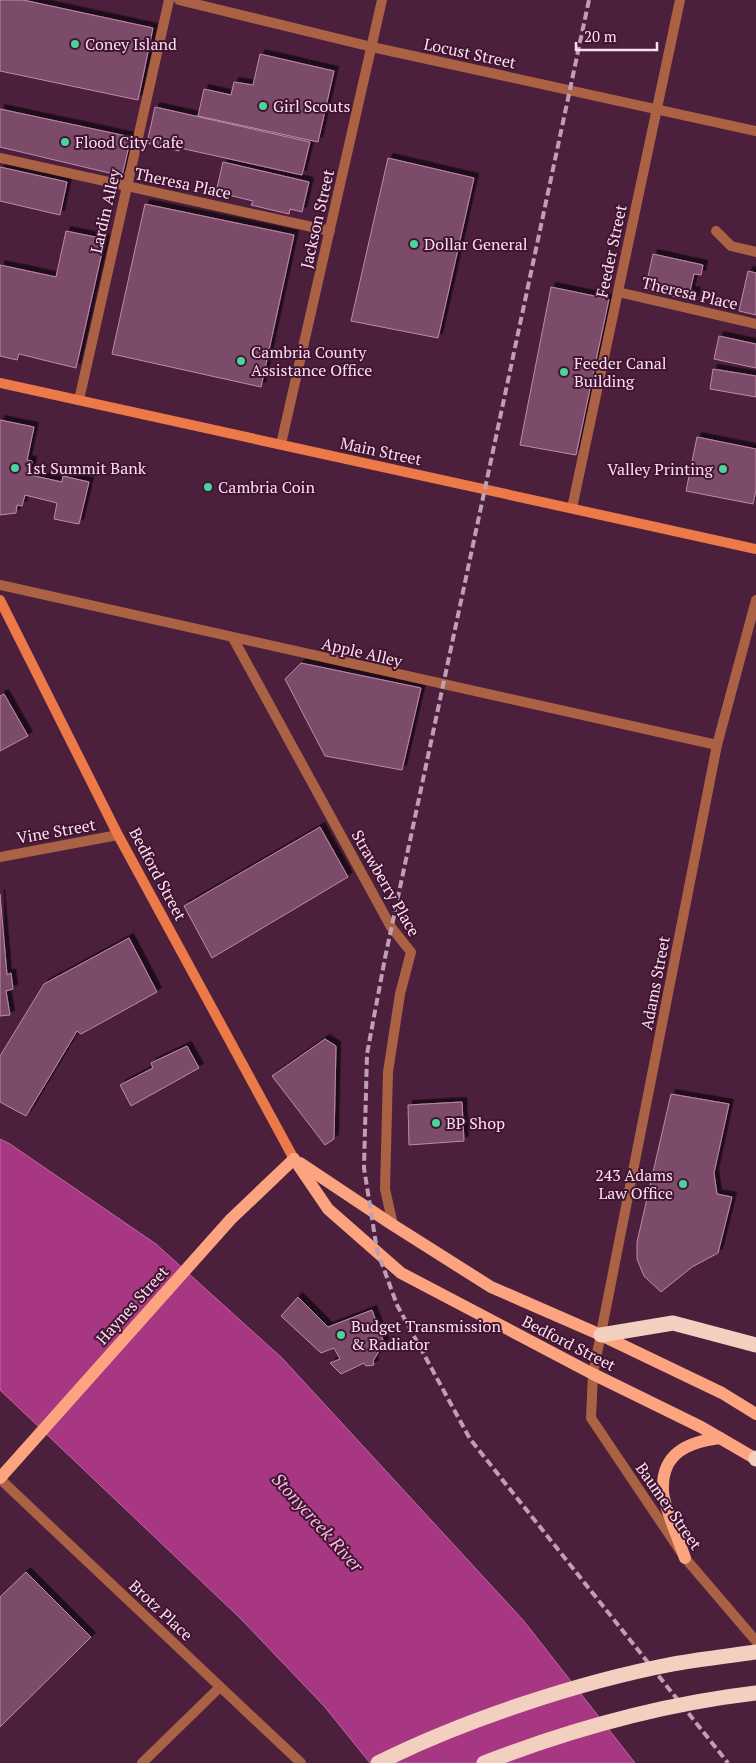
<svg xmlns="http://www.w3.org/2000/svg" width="756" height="1763" viewBox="0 0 756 1763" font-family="'PT Serif',serif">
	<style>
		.water { fill: #a73683; stroke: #c069a3 }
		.building { fill: #7b4b69; stroke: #c08aaa; filter: url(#shadow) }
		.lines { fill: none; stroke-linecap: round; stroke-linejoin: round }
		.service { stroke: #aa6144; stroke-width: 10 }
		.minor { stroke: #aa6144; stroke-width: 10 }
		.tertiary { stroke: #aa6144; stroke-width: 10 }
		.secondary { stroke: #ec7948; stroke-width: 10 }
		.primary { stroke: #fca37f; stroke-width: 12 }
		.motorway { stroke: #f3cfc0; stroke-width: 15 }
		.rail { stroke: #c19fb3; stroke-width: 4; stroke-dasharray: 8 4; stroke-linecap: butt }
		.motorway-bridge { stroke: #f3cfc0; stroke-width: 15 }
		.poi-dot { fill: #49d49c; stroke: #401532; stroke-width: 2 }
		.labels { text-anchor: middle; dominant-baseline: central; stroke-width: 4; stroke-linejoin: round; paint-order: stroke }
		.poi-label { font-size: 16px; fill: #fcdfef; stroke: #401532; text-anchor: start }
		.street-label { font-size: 16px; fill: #fcdfef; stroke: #401532 }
		.water-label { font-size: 18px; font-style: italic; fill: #f5bbde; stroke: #401532 }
	</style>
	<defs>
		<filter id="shadow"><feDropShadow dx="4.5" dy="-4.5" stdDeviation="0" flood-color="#0009"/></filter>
	</defs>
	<rect width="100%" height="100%" fill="#4c1f3c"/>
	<polygon class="water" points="0,1139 10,1144 156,1244 282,1358 523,1620 635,1763 370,1763 324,1706 240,1618 0,1390"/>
	<g class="building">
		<polygon points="0,0 23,0 153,28 138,100 0,71"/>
		<polygon points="260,54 334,71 318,142 198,116 204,89 231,95 234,82 253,85"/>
		<polygon points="155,107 310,142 302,175 180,148 179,151 147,143"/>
		<polygon points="0,109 131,137 122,176 0,147"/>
		<polygon points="388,158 474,178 438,338 351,321"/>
		<polygon points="223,162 309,182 302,212 290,209 289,214 251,205 253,201 216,192"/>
		<polygon points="0,167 67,182 60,215 0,201"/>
		<polygon points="145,204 294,235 261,387 112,354"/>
		<polygon points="66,231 105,239 76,368 19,354 17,360 0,356 0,265 56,277"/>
		<polygon points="653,254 703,265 701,275 694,274 690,291 696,292 694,301 645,290"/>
		<polygon points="748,271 756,273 756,315 739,311"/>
		<polygon points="551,287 609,299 576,455 520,445"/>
		<polygon points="719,336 756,344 756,368 714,359"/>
		<polygon points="713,369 756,376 756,397 710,389"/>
		<polygon points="0,420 34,427 27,460 32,461 30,475 62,482 63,476 89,482 79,524 54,519 57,503 25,495 22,506 17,505 16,513 0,515"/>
		<polygon points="697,437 756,449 756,490 753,504 686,491"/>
		<polygon points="301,663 421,688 402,770 325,756 285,679"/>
		<polygon points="4,694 28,736 0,751 0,696"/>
		<polygon points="320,827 348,877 212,958 184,906"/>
		<polygon points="0,894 7,975 11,973 13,989 6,991 10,1015 0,1016"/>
		<polygon points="129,938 157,992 81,1034 77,1031 26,1116 0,1102 0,1056 44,984"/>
		<polygon points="325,1039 336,1046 334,1139 325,1145 272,1076"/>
		<polygon points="187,1046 199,1068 131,1106 120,1085 153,1068 151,1063"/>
		<polygon points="671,1094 729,1104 714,1173 717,1194 732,1197 718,1253 692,1267 661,1292 644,1276 637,1259 637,1242"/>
		<polygon points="462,1102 464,1141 409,1145 408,1105"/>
		<polygon points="298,1297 328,1327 372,1310 384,1343 373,1361 374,1365 366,1366 364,1363 341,1374 330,1363 340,1359 334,1348 321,1353 281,1316"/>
		<polygon points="26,1572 91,1637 0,1727 0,1597"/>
	</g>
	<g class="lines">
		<g class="service">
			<polyline points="0,158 330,231"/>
			<polyline points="716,231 731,246 756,252"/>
			<polyline points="618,292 756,324"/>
			<polyline points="79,400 169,0"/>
			<polyline points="0,585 717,745"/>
			<polyline points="233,638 391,927 411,952 400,994 388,1072 385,1189 393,1225"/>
			<polyline points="142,1763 220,1687"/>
		</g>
		<g class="minor">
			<polyline points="179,0 372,47 756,131"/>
			<polyline points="281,444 382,0"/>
			<polyline points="572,508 680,0"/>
			<polyline points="0,857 118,835"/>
			<polyline points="593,1374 591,1418 685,1558 756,1641"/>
			<polyline points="0,1479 301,1763"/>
		</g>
		<polyline class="tertiary" points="593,1374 717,745 756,600"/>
		<g class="secondary">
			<polyline points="0,383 756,549"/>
			<polyline points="0,600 118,835 294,1159"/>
		</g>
		<g class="primary">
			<polyline points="294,1159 328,1209 401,1273 593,1374 701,1427 756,1459"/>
			<polyline points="300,1163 393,1225 491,1287 601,1335 722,1393 756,1414"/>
			<polyline points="0,1478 231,1219 294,1159"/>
			<path d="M685,1558c-5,-15 -22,-54 -22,-67 -2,-38 25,-49 57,-53"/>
		</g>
		<g class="motorway">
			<polyline points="601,1335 673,1323 756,1345"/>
			<polyline points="756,1458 756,1459"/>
		</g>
		<polyline class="rail" points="589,0 385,958 367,1054 364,1168 377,1250 397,1305 470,1439 728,1763"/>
		<g class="motorway-bridge">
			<path d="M378,1763c86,-43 201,-81 295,-99 28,-5 55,-8 83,-12"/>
			<path d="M484,1763c88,-34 178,-59 272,-70"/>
		</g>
	</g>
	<g class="poi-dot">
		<circle cx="75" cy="44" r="5"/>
		<circle cx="263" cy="106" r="5"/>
		<circle cx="65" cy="142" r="5"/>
		<circle cx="414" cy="244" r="5"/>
		<circle cx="241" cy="361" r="5"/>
		<circle cx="564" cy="372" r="5"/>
		<circle cx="15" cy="468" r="5"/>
		<circle cx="723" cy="469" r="5"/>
		<circle cx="208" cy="487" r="5"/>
		<circle cx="436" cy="1123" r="5"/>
		<circle cx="683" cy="1184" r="5"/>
		<circle cx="341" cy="1335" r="5"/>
	</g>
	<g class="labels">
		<g class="poi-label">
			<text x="85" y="44">Coney Island</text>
			<text x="273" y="106">Girl Scouts</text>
			<text x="75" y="142">Flood City Cafe</text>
			<text x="424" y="244">Dollar General</text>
			<text x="251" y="352">Cambria County<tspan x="251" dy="18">Assistance Office</tspan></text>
			<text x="574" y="363">Feeder Canal<tspan x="574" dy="18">Building</tspan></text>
			<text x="25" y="468">1st Summit Bank</text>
			<text x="713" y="469" text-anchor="end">Valley Printing</text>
			<text x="218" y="487">Cambria Coin</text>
			<text x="446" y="1123">BP Shop</text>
			<text x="673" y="1175" text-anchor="end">243 Adams<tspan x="673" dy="18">Law Office</tspan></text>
			<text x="351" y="1326">Budget Transmission<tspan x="351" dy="18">&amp; Radiator</tspan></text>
		</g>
		<g class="street-label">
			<text transform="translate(470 53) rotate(12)">Locust Street</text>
			<text transform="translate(183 183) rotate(12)">Theresa Place</text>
			<text transform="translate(105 211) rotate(-77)">Lardin Alley</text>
			<text transform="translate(317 219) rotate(-77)">Jackson Street</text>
			<text transform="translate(611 251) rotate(-78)">Feeder Street</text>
			<text transform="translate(690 293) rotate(13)">Theresa Place</text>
			<text transform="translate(381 451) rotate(12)">Main Street</text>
			<text transform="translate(362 652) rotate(13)">Apple Alley</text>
			<text transform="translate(56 831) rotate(-10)">Vine Street</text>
			<text transform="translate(158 874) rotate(62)">Bedford Street</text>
			<text transform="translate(386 883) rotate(60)">Strawberry Place</text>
			<text transform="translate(655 983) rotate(-79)">Adams Street</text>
			<text transform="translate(132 1305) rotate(-48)">Haynes Street</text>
			<text transform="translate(569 1343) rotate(27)">Bedford Street</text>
			<text transform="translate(669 1506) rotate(55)">Baumer Street</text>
			<text transform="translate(161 1610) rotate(43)">Brotz Place</text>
		</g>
		<g class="water-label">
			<text transform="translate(318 1522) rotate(48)">Stonycreek River</text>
		</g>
	</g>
	<path d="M576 42v8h81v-8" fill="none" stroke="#fcdfef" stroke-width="2.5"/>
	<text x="584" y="42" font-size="15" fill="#fcdfef" stroke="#401532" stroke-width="4" paint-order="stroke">20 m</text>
</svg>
